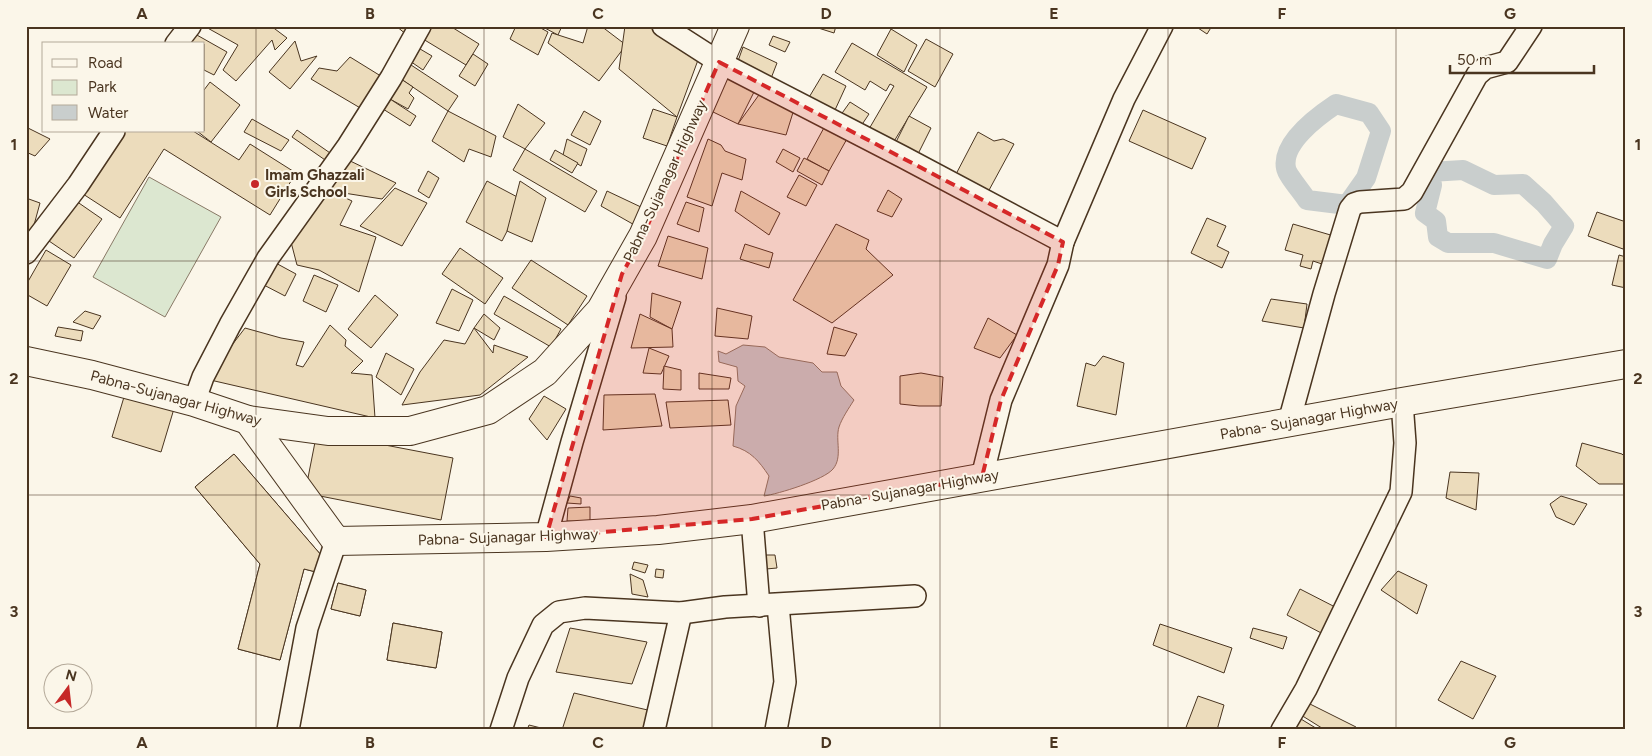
<svg xmlns="http://www.w3.org/2000/svg" width="1652" height="756" viewBox="0 0 1652 756" font-family="Figtree,sans-serif">
	<style>
		.green { fill: #dce7d0; stroke: #887966 }
		.water { fill: #c9cecd; stroke: #887966 }
		.lines { fill: none; stroke-linecap: round; stroke-linejoin: round }
		.canal { stroke: #c9cecd; stroke-width: 20 }
		.building { fill: #ecdcbc; stroke: #4a3520 }
		.minor-casing { stroke: #4a3520; stroke-width: 24 }
		.major-casing { stroke: #4a3520; stroke-width: 30 }
		.highway-casing { stroke: #4a3520; stroke-width: 30 }
		.minor { stroke: #fbf6e9; stroke-width: 21 }
		.major { stroke: #fbf6e9; stroke-width: 28 }
		.highway { stroke: #fbf6e9; stroke-width: 28 }
		.marked { fill: #d62828; fill-opacity: 0.2; stroke: #d62828; stroke-width: 4; stroke-dasharray: 10 6; stroke-linejoin: round }
		.grid { fill: none; stroke: #4a3520; stroke-width: 1; stroke-opacity: 0.55 }
		.poi-dot { fill: #c62828; stroke: #fbf6e9; stroke-width: 2 }
		.labels { text-anchor: middle; dominant-baseline: central; stroke-width: 4; stroke-linejoin: round; paint-order: stroke }
		.poi-label { font-size: 15px; font-weight: bold; fill: #4a3520; stroke: #fbf6e9; text-anchor: start }
		.street-label { font-size: 15px; fill: #4a3520; stroke: #fbf6e9 }
		.neatline { fill: none; stroke: #4a3520; stroke-width: 2 }
		.grid-label { font-size: 16px; text-anchor: middle; font-weight: bold; fill: #4a3520 }
	</style>
	<rect width="100%" height="100%" fill="#fbf6e9"/>
	<polygon class="green" points="149,177 221,217 165,317 93,277"/>
	<path class="water" d="M743,345l22,2 14,10 34,6 9,9h15l4,14 13,14c-5,8 -12,18 -15,27 -4,13 4,30 -6,42 -9,11 -55,25 -69,27l5,-20c-10,-15 -18,-25 -36,-30l3,-40 9,-20 -7,-5 -1,-14 -18,-5 -1,-11 8,3z"/>
	<g class="lines">
		<g class="canal">
			<path d="M1336,104l33,9 12,18 -15,47 -19,27 -40,-5c-5,-8 -20,-25 -21,-32 -5,-25 32,-52 50,-64z"/>
			<polygon points="1463,170 1494,185 1523,184 1544,203 1564,226 1553,244 1547,259 1494,243 1448,243 1438,237 1436,221 1425,213 1432,185 1430,172"/>
		</g>
	</g>
	<g class="building">
		<polygon points="204,26 271,26 287,38 275,50 272,40 236,81 223,70 238,45"/>
		<polygon points="396,26 414,26 407,35"/>
		<polygon points="431,26 450,26 479,44 466,65 423,39"/>
		<polygon points="516,26 537,26 548,32 538,55 510,39"/>
		<polygon points="541,26 562,26 558,35"/>
		<polygon points="588,26 601,26 626,45 599,81 548,43 552,33 583,43"/>
		<polygon points="625,26 651,26 698,60 677,117 619,69"/>
		<polygon points="812,26 836,26 834,33"/>
		<polygon points="1195,26 1212,26 1207,34"/>
		<polygon points="891,29 917,45 904,72 877,55"/>
		<polygon points="188,30 227,52 214,75 204,70 204,44 180,44"/>
		<polygon points="773,36 790,42 785,52 769,45"/>
		<polygon points="926,39 953,54 935,87 908,71"/>
		<polygon points="295,41 301,61 317,56 290,89 269,72"/>
		<polygon points="852,43 927,87 893,143 869,129 894,86 890,84 886,91 870,81 865,90 835,72"/>
		<polygon points="415,46 432,56 423,70 407,59"/>
		<polygon points="743,47 777,63 770,81 738,61"/>
		<polygon points="473,54 488,64 475,86 459,76"/>
		<polygon points="350,57 384,78 362,109 311,79 319,68 337,71"/>
		<polygon points="408,63 458,96 448,111 401,79"/>
		<polygon points="823,74 846,86 835,110 808,99"/>
		<polygon points="729,75 756,88 738,124 711,111"/>
		<polygon points="401,79 413,87 409,93 414,98 408,109 390,99"/>
		<polygon points="210,82 240,105 211,142 197,131 204,131 204,90"/>
		<polygon points="761,92 795,106 786,135 738,124"/>
		<polygon points="390,99 416,116 410,126 383,109"/>
		<polygon points="850,102 869,114 859,129 840,116"/>
		<polygon points="518,104 545,123 525,149 503,137"/>
		<polygon points="653,109 677,117 667,146 643,138"/>
		<polygon points="1143,110 1206,138 1192,169 1129,141"/>
		<polygon points="448,111 496,136 491,157 469,149 464,162 432,141"/>
		<polygon points="584,111 601,121 590,145 571,135"/>
		<polygon points="909,116 931,128 917,156 895,144"/>
		<polygon points="252,119 289,140 281,151 244,132"/>
		<polygon points="826,124 848,137 829,171 807,159"/>
		<polygon points="26,127 50,139 35,156 26,152"/>
		<polygon points="297,130 333,155 328,162 292,137"/>
		<polygon points="123,131 193,131 239,160 250,144 296,173 270,215 164,149 120,218 83,194"/>
		<polygon points="978,132 994,141 1003,139 1014,144 988,192 955,176"/>
		<polygon points="567,139 587,149 581,166 563,155"/>
		<polygon points="708,139 721,145 725,151 746,159 742,180 722,173 712,206 687,197"/>
		<polygon points="525,149 597,191 585,212 513,170"/>
		<polygon points="783,149 800,158 793,172 776,162"/>
		<polygon points="555,150 578,163 572,173 550,160"/>
		<polygon points="344,158 396,183 382,199 331,191"/>
		<polygon points="804,158 829,171 822,185 797,171"/>
		<polygon points="428,171 439,178 429,198 418,191"/>
		<polygon points="799,175 817,185 806,206 787,197"/>
		<polygon points="487,181 523,200 502,241 466,222"/>
		<polygon points="520,181 546,198 532,242 507,231"/>
		<polygon points="395,188 427,203 402,246 360,226"/>
		<polygon points="888,190 902,199 892,217 877,211"/>
		<polygon points="331,191 352,201 340,225 376,237 359,292 319,270 297,265 291,242 310,212"/>
		<polygon points="607,191 643,208 638,227 601,206"/>
		<polygon points="741,191 780,213 769,235 735,211"/>
		<polygon points="26,198 40,203 31,236 26,233"/>
		<polygon points="76,201 102,219 74,258 49,241"/>
		<polygon points="686,202 704,208 699,232 677,224"/>
		<polygon points="1597,212 1626,222 1626,243 1623,249 1588,236"/>
		<polygon points="1207,218 1226,226 1217,246 1229,252 1222,268 1191,253"/>
		<polygon points="836,224 869,240 866,249 893,275 832,323 793,300"/>
		<polygon points="1293,224 1334,236 1325,265 1313,261 1311,269 1300,266 1303,255 1285,250"/>
		<polygon points="668,236 708,248 702,279 658,266"/>
		<polygon points="745,244 773,253 769,268 740,259"/>
		<polygon points="460,248 503,278 485,304 442,274"/>
		<polygon points="46,250 71,265 47,306 26,294 26,285"/>
		<polygon points="1619,255 1626,257 1626,288 1612,285"/>
		<polygon points="531,260 587,296 568,325 512,288"/>
		<polygon points="272,261 296,274 285,296 260,283"/>
		<polygon points="314,275 338,285 326,312 303,301"/>
		<polygon points="452,289 473,300 459,331 436,323"/>
		<polygon points="652,293 681,302 672,329 650,317"/>
		<polygon points="375,295 398,315 371,348 348,329"/>
		<polygon points="504,296 561,329 551,347 494,314"/>
		<polygon points="1271,299 1307,304 1304,328 1262,321"/>
		<polygon points="717,308 752,316 748,339 715,336"/>
		<polygon points="85,311 101,316 93,329 73,322"/>
		<polygon points="484,314 500,328 494,340 474,328"/>
		<polygon points="640,314 672,329 673,347 631,348"/>
		<polygon points="988,318 1017,335 1000,358 974,348"/>
		<polygon points="330,325 346,340 345,346 363,361 351,373 372,375 375,418 206,379 245,328 281,338 304,342 296,365 303,367"/>
		<polygon points="58,327 83,331 81,341 55,336"/>
		<polygon points="834,327 857,334 845,356 827,354"/>
		<polygon points="474,328 493,353 494,345 528,357 480,395 402,405 420,372 444,340 465,344"/>
		<polygon points="649,348 669,356 661,374 643,373"/>
		<polygon points="386,353 414,369 401,395 376,377"/>
		<polygon points="1103,356 1124,363 1116,415 1077,406 1086,363 1095,366"/>
		<polygon points="664,366 681,370 681,390 663,389"/>
		<polygon points="699,373 731,378 729,389 699,389"/>
		<polygon points="921,373 943,377 941,406 919,406 900,404 900,376"/>
		<polygon points="127,387 176,402 161,452 112,437"/>
		<polygon points="655,394 662,426 603,430 604,395"/>
		<polygon points="544,396 566,409 547,440 529,419"/>
		<polygon points="728,400 731,425 670,428 666,402"/>
		<polygon points="317,432 453,458 441,520 305,493"/>
		<polygon points="1582,443 1622,454 1626,458 1626,484 1599,484 1576,466"/>
		<polygon points="234,454 321,555 316,572 304,569 280,660 238,649 260,564 195,487"/>
		<polygon points="234,454 321,555 316,572 304,569 280,660 238,649 260,564 195,487"/>
		<polygon points="1450,472 1479,473 1476,510 1446,498"/>
		<polygon points="570,496 581,498 581,504 567,503"/>
		<polygon points="1561,496 1587,504 1574,525 1556,517 1550,504"/>
		<polygon points="590,507 590,522 567,521 568,508"/>
		<polygon points="766,555 775,555 777,568 766,569"/>
		<polygon points="634,562 648,565 645,573 632,569"/>
		<polygon points="656,569 664,570 663,578 655,577"/>
		<polygon points="1398,571 1427,585 1417,614 1381,590"/>
		<polygon points="630,574 643,580 648,597 632,594"/>
		<polygon points="338,583 366,590 360,616 331,609"/>
		<polygon points="338,583 366,590 360,616 331,609"/>
		<polygon points="1300,589 1339,609 1325,635 1287,615"/>
		<polygon points="393,623 442,632 436,668 387,660"/>
		<polygon points="393,623 442,632 436,668 387,660"/>
		<polygon points="1160,624 1232,648 1224,673 1153,645"/>
		<polygon points="570,628 647,642 632,684 556,672"/>
		<polygon points="1253,628 1287,637 1283,649 1250,638"/>
		<polygon points="1461,661 1496,676 1473,719 1438,700"/>
		<polygon points="574,693 652,711 648,730 562,730"/>
		<polygon points="1198,696 1224,705 1217,730 1185,730"/>
		<polygon points="1308,703 1356,727 1354,730 1325,730 1301,715"/>
		<polygon points="1296,716 1319,730 1291,730"/>
		<polygon points="529,725 549,730 527,730"/>
	</g>
	<g class="lines">
		<g class="minor-casing">
			<g id="minor">
				<polyline points="663,26 719,62 903,157 1063,242 1124,99 1162,26"/>
				<polyline points="176,44 190,26"/>
				<polyline points="26,253 78,185 114,131"/>
				<polyline points="194,402 203,377 230,325 268,258 348,146 391,78 420,26"/>
				<polyline points="1289,422 1324,294 1350,209 1354,204 1360,202 1404,199 1412,192 1477,75 1485,68 1507,62 1531,26"/>
				<polyline points="982,477 1001,400 1058,265 1063,242"/>
				<polyline points="752,519 759,606"/>
				<polyline points="546,537 572,442 615,297"/>
				<polyline points="288,730 307,628 336,541"/>
				<polyline points="501,730 518,678 543,625 559,612 585,608 681,613 725,607 915,596"/>
				<polyline points="654,730 681,613"/>
				<polyline points="776,730 785,682 778,605"/>
				<polyline points="1282,730 1306,689 1401,492 1405,443 1402,402"/>
			</g>
		</g>
		<g class="major-casing">
			<polyline id="major" points="248,420 336,541 546,537 658,530 752,519 1402,402 1626,364"/>
		</g>
		<g class="highway-casing">
			<polyline id="highway" points="26,361 92,375 194,402 248,420 328,431 410,431 488,410 545,372 601,310 643,236 735,26"/>
		</g>
		<use href="#minor" class="minor"/>
		<use href="#major" class="major"/>
		<use href="#highway" class="highway"/>
	</g>
	<path class="marked" d="M719,62l344,180 -5,23 -57,135 -19,77 -230,42 -206,18 76,-263 21,-38z"/>
	<path class="grid" d="M256,26v704M484,26v704M712,26v704M940,26v704M1168,26v704M1396,26v704M26,261h1600M26,495h1600"/>
	<circle class="poi-dot" cx="255" cy="184" r="5"/>
	<g class="labels">
		<g class="poi-label">
			<text x="265" y="175">Imam Ghazzali<tspan x="265" dy="17">Girls School</tspan></text>
		</g>
		<g class="street-label">
			<text transform="translate(665 181) rotate(-65)">Pabna-Sujanagar Highway</text>
			<text transform="translate(176 398) rotate(15)">Pabna-Sujanagar Highway</text>
			<text transform="translate(1309 419) rotate(-10)">Pabna- Sujanagar Highway</text>
			<text transform="translate(910 490) rotate(-10)">Pabna- Sujanagar Highway</text>
			<text transform="translate(508 537) rotate(-2)">Pabna- Sujanagar Highway</text>
		</g>
	</g>
	<rect width="1652" height="756" fill="none" stroke="#fbf6e9" stroke-width="55"/>
	<rect x="42" y="42" width="162" height="90" fill="#fbf6e9" stroke="#b4a999"/>
	<rect x="52" y="59" width="25" height="8" fill="#fbf6e9" stroke="#b4a999"/>
	<text x="88" y="68" font-size="15" fill="#4a3520">Road</text>
	<rect x="52" y="80" width="25" height="15" fill="#dce7d0" stroke="#b4a999"/>
	<text x="88" y="92" font-size="15" fill="#4a3520">Park</text>
	<rect x="52" y="105" width="25" height="15" fill="#c9cecd" stroke="#b4a999"/>
	<text x="88" y="118" font-size="15" fill="#4a3520">Water</text>
	<g transform="translate(68 688) rotate(15)"><circle r="24" fill="#fbf6e9" stroke="#b4a999"/>
	<path d="M0-4L9 19L0 12L-9 19Z" fill="#c62828"/>
	<text y="-8" font-size="14" font-weight="bold" text-anchor="middle" fill="#4a3520">N</text>
	</g>
	<path d="M1450 65v8h144v-8" fill="none" stroke="#4a3520" stroke-width="2.5"/>
	<text x="1457" y="65" font-size="15" fill="#4a3520" stroke="#fbf6e9" stroke-width="4" paint-order="stroke">50 m</text>
	<rect x="28" y="28" width="1596" height="700" class="neatline"/>
	<g class="grid-label">
		<text x="142" y="19">A</text>
		<text x="370" y="19">B</text>
		<text x="598" y="19">C</text>
		<text x="826" y="19">D</text>
		<text x="1054" y="19">E</text>
		<text x="1282" y="19">F</text>
		<text x="1510" y="19">G</text>
		<text x="14" y="150">1</text>
		<text x="1638" y="150">1</text>
		<text x="14" y="384">2</text>
		<text x="1638" y="384">2</text>
		<text x="14" y="617">3</text>
		<text x="1638" y="617">3</text>
		<text x="142" y="748">A</text>
		<text x="370" y="748">B</text>
		<text x="598" y="748">C</text>
		<text x="826" y="748">D</text>
		<text x="1054" y="748">E</text>
		<text x="1282" y="748">F</text>
		<text x="1510" y="748">G</text>
	</g>
</svg>
